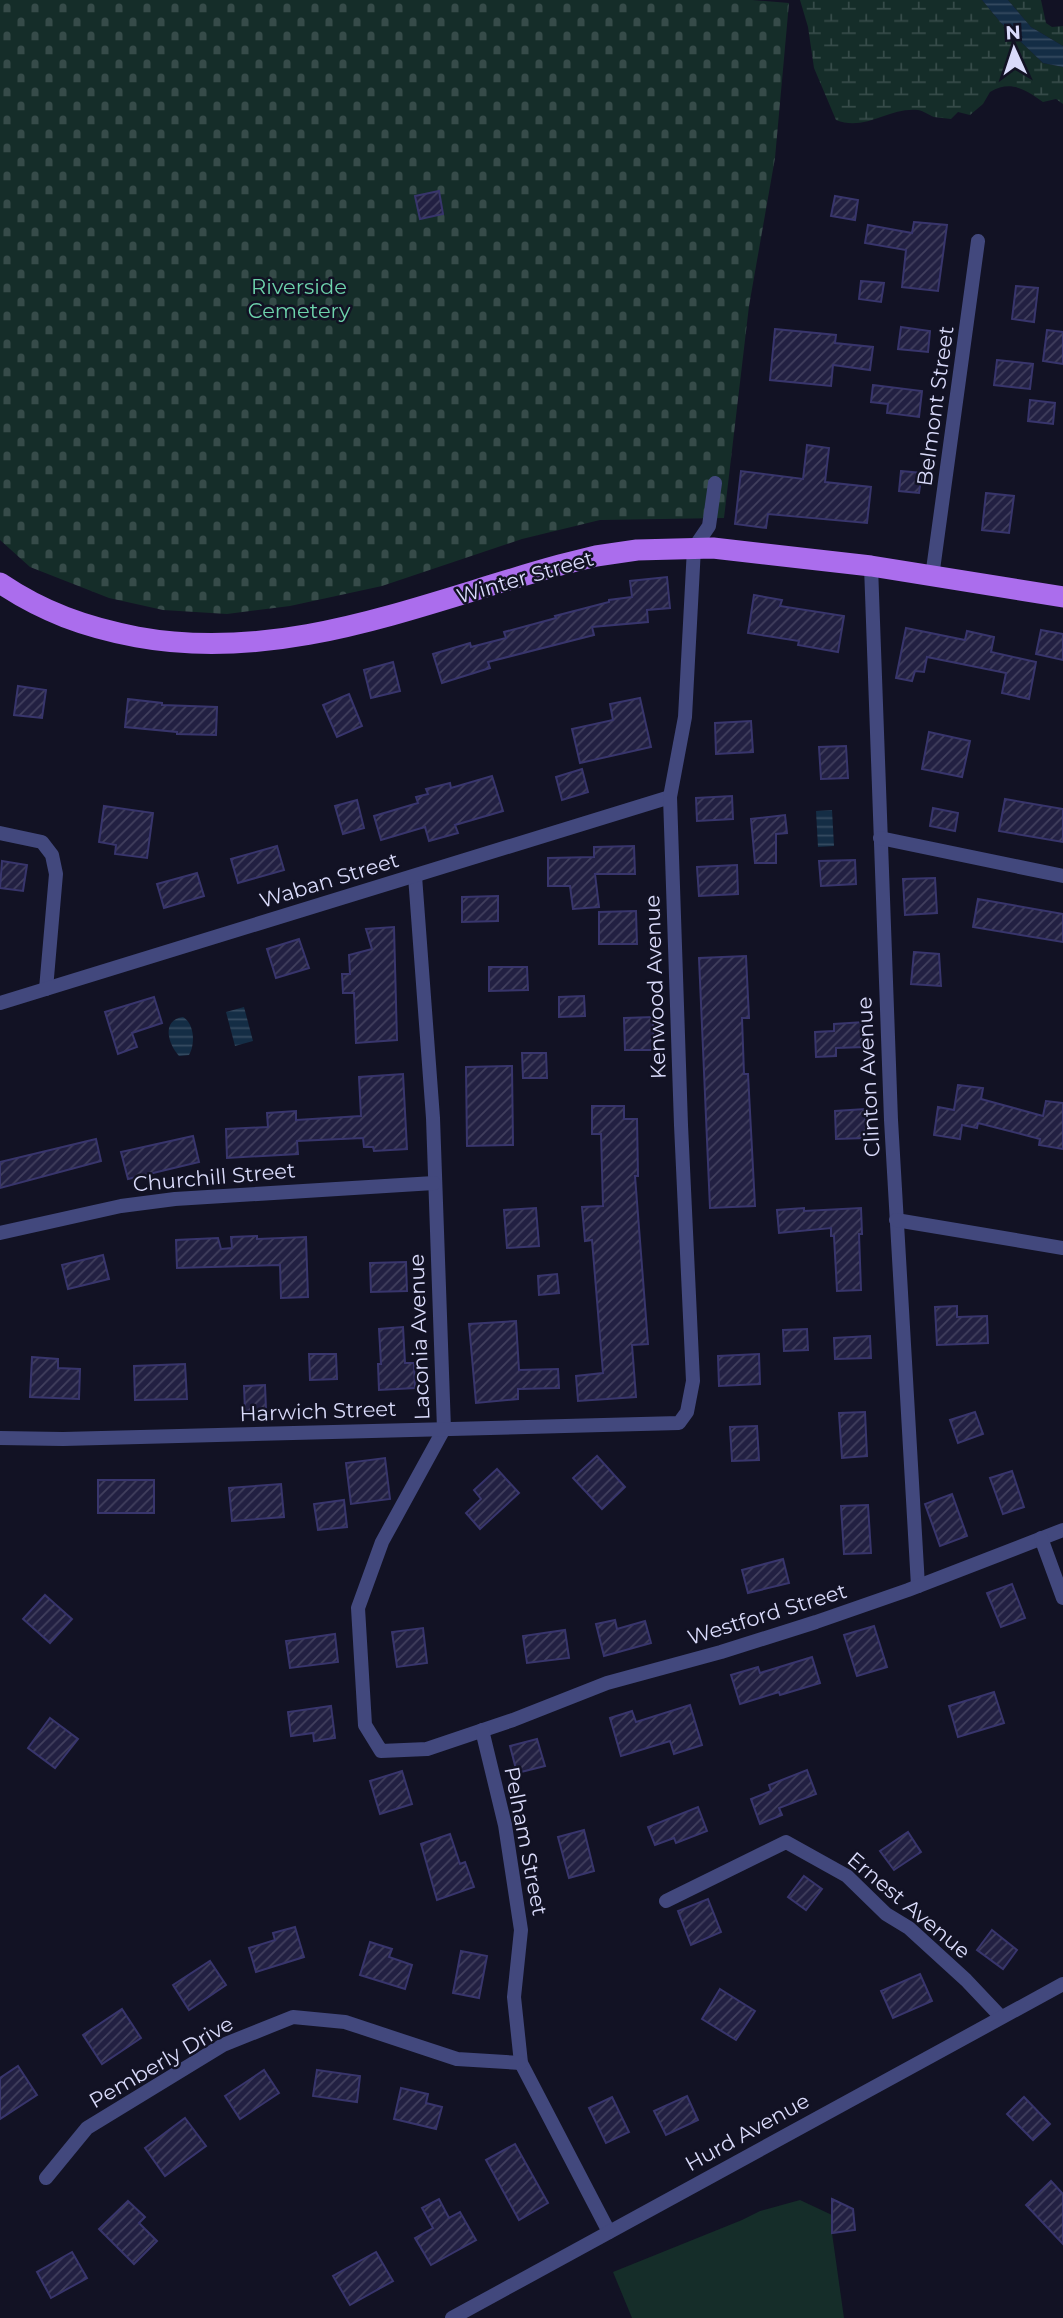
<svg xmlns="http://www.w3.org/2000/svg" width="1063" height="2318" viewBox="0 0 1063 2318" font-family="Montserrat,sans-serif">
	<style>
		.grass { fill: #152d29 }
		.wetland { fill: url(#wetland-marsh) }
		.cemetery { fill: url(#cemetery-stones) }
		.water { fill: url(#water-rules) }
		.building { fill: url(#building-hatch); stroke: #38356c; stroke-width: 2 }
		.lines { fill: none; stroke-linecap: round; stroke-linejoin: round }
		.street { stroke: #42487d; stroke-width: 14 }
		.primary { stroke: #ab6ded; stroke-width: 21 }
		.labels { text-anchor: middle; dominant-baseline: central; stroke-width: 5; stroke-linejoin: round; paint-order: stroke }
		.park-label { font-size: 21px; fill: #6dd2ab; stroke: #121224 }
		.street-label { font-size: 21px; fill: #d9dafa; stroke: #121224 }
	</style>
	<defs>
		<pattern id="wetland-marsh" width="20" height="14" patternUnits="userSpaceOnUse" patternTransform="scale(1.75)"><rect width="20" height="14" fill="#152d29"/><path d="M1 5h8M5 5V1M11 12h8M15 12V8" fill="none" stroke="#364b49"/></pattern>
		<pattern id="cemetery-stones" width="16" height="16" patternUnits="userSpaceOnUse" patternTransform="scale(1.75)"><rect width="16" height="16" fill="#152d29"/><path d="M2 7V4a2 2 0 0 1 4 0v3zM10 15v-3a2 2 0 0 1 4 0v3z" fill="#364b49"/></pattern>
		<pattern id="water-rules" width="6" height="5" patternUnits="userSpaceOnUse" patternTransform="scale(1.75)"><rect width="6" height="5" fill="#142d45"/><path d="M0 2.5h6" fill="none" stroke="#364b61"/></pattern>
		<pattern id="building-hatch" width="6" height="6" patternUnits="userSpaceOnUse" patternTransform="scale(1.75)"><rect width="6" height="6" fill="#222042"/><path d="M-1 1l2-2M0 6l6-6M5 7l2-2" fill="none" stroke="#42405e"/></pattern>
	</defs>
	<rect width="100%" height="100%" fill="#121224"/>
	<polygon class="grass" points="800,2200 832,2215 832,2233 844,2318 632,2318 613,2272 742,2220 760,2211"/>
	<g class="wetland">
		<path d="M800,0h182l19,23 42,40 20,4v37l-7,-5 -13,3c-19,-13 -32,-22 -53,-10l-7,12 -13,11 -12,-3 -7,7c-6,-1 -12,-1 -17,-2 -5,-2 -10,-6 -16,-7 -29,-3 -53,22 -82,10l-22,-52 -6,-41z"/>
		<polygon points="1008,0 1041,0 1046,23 1052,27 1063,26 1063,46 1031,27"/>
	</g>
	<polygon class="cemetery" points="0,0 752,0 789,3 775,158 749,306 724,518 600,520 522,539 382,586 290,606 227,614 163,610 109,598 30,567 0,540"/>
	<g class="water">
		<polygon points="982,0 1008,0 1031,27 1063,46 1063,67 1043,63 1001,23"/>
		<polygon points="832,810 834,846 818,847 816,811"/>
		<polygon points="244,1007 253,1041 235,1046 226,1012"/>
		<path d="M183,1017c12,7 12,28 6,38l-10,1c-11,-12 -18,-36 4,-39z"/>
	</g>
	<g class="building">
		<polygon points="439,191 443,214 420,219 415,196"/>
		<polygon points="835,196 858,200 855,220 831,216"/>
		<polygon points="914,222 947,225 938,291 902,287 906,250 865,243 868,225 912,233"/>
		<polygon points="861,281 884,283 881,302 859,299"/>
		<polygon points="1016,286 1038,288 1034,322 1012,319"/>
		<polygon points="901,327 930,331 928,352 898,349"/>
		<polygon points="775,329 836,335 835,343 873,347 870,370 833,365 831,386 770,380"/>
		<polygon points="1047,330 1063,332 1063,364 1043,361"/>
		<polygon points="997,360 1033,364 1030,389 994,385"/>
		<polygon points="873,385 922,391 919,417 887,413 888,404 871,402"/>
		<polygon points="1030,400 1055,403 1053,424 1028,421"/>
		<polygon points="807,445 829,448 825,482 871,487 867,523 768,514 766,528 735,524 741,471 803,479"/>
		<polygon points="901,471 922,473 919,493 899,491"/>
		<polygon points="986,493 1014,496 1009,533 982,530"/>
		<polygon points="667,577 670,608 647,610 648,622 592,627 594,635 488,662 490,668 442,683 433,654 470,643 471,647 506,638 504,632 556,618 555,616 609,602 609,600 632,597 630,581"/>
		<polygon points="754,595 782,600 780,606 844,616 838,652 798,645 799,641 748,633"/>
		<polygon points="906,628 965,640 967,631 994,637 991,652 1036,662 1029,699 1002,693 1006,673 927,657 924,672 915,671 912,681 896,678"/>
		<polygon points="1041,630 1063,634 1063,660 1036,654"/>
		<polygon points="393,662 400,691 371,698 364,670"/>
		<polygon points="18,686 46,690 42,718 14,715"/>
		<polygon points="349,694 362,726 337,737 323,705"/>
		<polygon points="640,698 651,747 580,763 572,729 613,720 610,704"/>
		<polygon points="128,699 162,703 162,705 217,707 216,735 177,734 177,732 125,727"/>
		<polygon points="751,721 753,752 716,754 715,723"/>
		<polygon points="929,732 970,741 962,777 922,769"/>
		<polygon points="846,746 848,778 821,779 819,747"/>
		<polygon points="582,769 588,792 562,800 556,777"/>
		<polygon points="492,776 503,811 455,825 458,833 429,841 425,827 381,840 374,816 418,803 416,797 428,794 426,789 450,783 451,788"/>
		<polygon points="732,796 733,819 697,821 696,798"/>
		<polygon points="1005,799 1063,809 1063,842 999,831"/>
		<polygon points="357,800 364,828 343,834 335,806"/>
		<polygon points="104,806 153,813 147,858 115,854 116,845 99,842"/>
		<polygon points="933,808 958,813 955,831 930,826"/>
		<polygon points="785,815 787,833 776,834 776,863 755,863 751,819"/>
		<polygon points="277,846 284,870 238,883 231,859"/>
		<polygon points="634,846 635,874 595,874 599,907 573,909 570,886 548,886 548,858 594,857 594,847"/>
		<polygon points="855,860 856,884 821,886 819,861"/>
		<polygon points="2,861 27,865 23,891 0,888"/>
		<polygon points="737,865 738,894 699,896 697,867"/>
		<polygon points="197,873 204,896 164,908 157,884"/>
		<polygon points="935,878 937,913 905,915 903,879"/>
		<polygon points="498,896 498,921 462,922 462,897"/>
		<polygon points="978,899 1063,914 1063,942 973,927"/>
		<polygon points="636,911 637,944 599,944 599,912"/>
		<polygon points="394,927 397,1040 356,1043 354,993 343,993 342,974 350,974 349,955 372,949 366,929"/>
		<polygon points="299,939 309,968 276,978 267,949"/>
		<polygon points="914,952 939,954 941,986 911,984"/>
		<polygon points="746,956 749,1018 742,1018 744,1074 748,1074 755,1206 710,1208 699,958"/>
		<polygon points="489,967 527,967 528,990 489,991"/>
		<polygon points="584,996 585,1016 559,1017 559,997"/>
		<polygon points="154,997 162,1023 132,1033 137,1047 118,1054 105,1012"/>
		<polygon points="653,1017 654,1050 625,1050 624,1018"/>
		<polygon points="864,1022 865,1047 836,1048 836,1056 816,1057 815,1032 834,1031 834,1024"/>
		<polygon points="522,1053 546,1053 547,1078 523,1078"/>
		<polygon points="512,1066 513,1145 467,1146 466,1067"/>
		<polygon points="403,1074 407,1149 374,1151 373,1147 364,1147 363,1138 297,1141 298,1154 227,1158 226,1129 268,1127 267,1113 296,1111 296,1120 361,1116 359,1077"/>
		<polygon points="958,1085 983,1088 981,1099 1043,1116 1046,1101 1063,1103 1063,1149 1039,1145 1040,1139 978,1123 977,1128 962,1125 960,1139 934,1135 938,1107 954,1110"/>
		<polygon points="592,1106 624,1106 624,1119 637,1119 638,1176 635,1176 648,1344 632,1345 636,1397 578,1401 576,1376 603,1373 592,1240 585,1241 582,1207 603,1206 601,1134 592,1134"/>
		<polygon points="865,1109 866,1138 836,1139 835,1111"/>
		<polygon points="193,1136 199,1162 128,1179 121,1152"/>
		<polygon points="96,1139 101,1161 0,1188 0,1162"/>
		<polygon points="536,1208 539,1246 507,1248 504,1210"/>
		<polygon points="804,1208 804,1211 861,1208 862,1234 859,1234 861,1290 837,1291 834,1236 831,1236 831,1228 779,1233 777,1210"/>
		<polygon points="257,1236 257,1239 306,1237 308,1297 281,1298 280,1265 177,1268 176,1240 218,1238 221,1249 232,1248 231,1237"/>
		<polygon points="103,1255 109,1279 68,1289 62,1265"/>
		<polygon points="406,1262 407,1291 371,1292 370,1263"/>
		<polygon points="557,1274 559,1293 539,1295 538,1276"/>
		<polygon points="957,1306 957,1317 987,1316 988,1343 937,1345 935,1307"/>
		<polygon points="516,1321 519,1370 558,1369 559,1388 518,1389 518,1399 476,1403 469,1324"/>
		<polygon points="403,1327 405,1363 414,1363 415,1388 379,1390 378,1364 381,1364 379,1329"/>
		<polygon points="807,1329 808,1350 784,1351 783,1330"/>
		<polygon points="870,1336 871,1358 835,1359 834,1338"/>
		<polygon points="309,1354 336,1354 337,1379 310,1380"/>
		<polygon points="759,1354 760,1384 719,1386 718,1356"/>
		<polygon points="32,1357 58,1359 58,1368 80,1369 79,1399 30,1397"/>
		<polygon points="185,1364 187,1399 135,1400 134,1366"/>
		<polygon points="265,1385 266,1409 245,1411 244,1386"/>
		<polygon points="865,1412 867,1456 842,1458 839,1413"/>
		<polygon points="975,1412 983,1434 958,1443 950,1420"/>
		<polygon points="757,1426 759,1460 732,1461 730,1427"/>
		<polygon points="597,1456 625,1487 602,1509 573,1478"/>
		<polygon points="385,1458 390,1499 351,1504 346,1463"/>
		<polygon points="497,1469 519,1493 480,1529 466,1513 481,1499 474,1490"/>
		<polygon points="1012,1471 1024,1507 1003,1514 990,1478"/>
		<rect x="98" y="1480" width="56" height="33"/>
		<polygon points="281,1484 284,1517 232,1521 229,1488"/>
		<polygon points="952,1494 967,1536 940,1546 925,1504"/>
		<polygon points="344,1500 347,1527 318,1530 314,1504"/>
		<polygon points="868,1505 871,1553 844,1554 841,1506"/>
		<polygon points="783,1559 789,1583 748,1593 742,1570"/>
		<polygon points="1012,1584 1025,1618 1001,1627 987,1593"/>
		<polygon points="45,1595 72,1619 50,1643 23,1619"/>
		<polygon points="615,1620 617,1629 645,1621 651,1643 604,1656 596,1624"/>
		<polygon points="874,1626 887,1667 857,1676 844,1635"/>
		<polygon points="423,1628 427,1663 397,1667 392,1632"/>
		<polygon points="565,1630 569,1658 527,1663 523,1636"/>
		<polygon points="335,1634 338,1662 290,1668 286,1641"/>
		<polygon points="812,1657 820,1683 780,1695 779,1692 740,1704 731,1675 758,1667 760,1673"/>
		<polygon points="994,1692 1004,1723 958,1737 949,1706"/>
		<polygon points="690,1705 702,1745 674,1754 670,1741 621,1756 610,1718 632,1711 636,1722"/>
		<polygon points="331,1706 335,1738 314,1741 313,1733 291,1736 288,1712"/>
		<polygon points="50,1718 78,1739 55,1768 28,1748"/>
		<polygon points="537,1739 545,1766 517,1773 510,1746"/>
		<polygon points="807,1770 816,1794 779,1808 782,1815 760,1824 751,1799 771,1791 769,1785"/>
		<polygon points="402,1771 412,1804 380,1814 370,1781"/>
		<polygon points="698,1807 707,1831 676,1843 674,1838 655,1845 648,1827"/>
		<polygon points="584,1830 594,1871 569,1878 558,1837"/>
		<polygon points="908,1832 921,1852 894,1870 880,1851"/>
		<polygon points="450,1834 460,1864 465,1862 474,1887 437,1900 421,1844"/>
		<polygon points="804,1876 822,1889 806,1910 788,1897"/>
		<polygon points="708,1899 721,1932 691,1945 678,1911"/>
		<polygon points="295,1927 304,1957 256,1972 249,1948 275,1940 273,1933"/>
		<polygon points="992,1930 1017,1950 1003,1969 977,1950"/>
		<polygon points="370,1942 392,1949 389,1957 412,1965 405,1989 360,1975"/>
		<polygon points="461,1951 487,1956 479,1998 453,1993"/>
		<polygon points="210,1961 226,1985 189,2010 173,1985"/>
		<polygon points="920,1974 932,2001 893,2018 881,1991"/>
		<polygon points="720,1989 755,2011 736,2040 702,2019"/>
		<polygon points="122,2009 141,2038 102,2064 83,2035"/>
		<polygon points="18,2066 37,2095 0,2119 0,2078"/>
		<polygon points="264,2070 279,2093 240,2119 225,2096"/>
		<polygon points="317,2070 360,2076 357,2102 313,2096"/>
		<polygon points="401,2088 428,2094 426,2103 442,2107 436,2129 394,2119"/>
		<polygon points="687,2096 698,2120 666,2135 654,2111"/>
		<polygon points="612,2097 629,2132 606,2143 589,2108"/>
		<polygon points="1024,2097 1050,2124 1033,2140 1007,2114"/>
		<polygon points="185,2118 206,2146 165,2176 145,2148"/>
		<polygon points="515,2144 548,2203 519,2220 486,2160"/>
		<polygon points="1051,2181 1063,2194 1063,2244 1026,2205"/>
		<polygon points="439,2199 449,2218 460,2212 476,2240 431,2265 415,2238 433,2228 422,2208"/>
		<polygon points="832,2199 853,2209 855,2230 832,2233"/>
		<polygon points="128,2201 145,2217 139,2223 157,2241 134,2264 99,2229"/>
		<polygon points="72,2252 87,2278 51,2298 37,2272"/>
		<polygon points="376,2252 393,2281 350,2305 333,2276"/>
	</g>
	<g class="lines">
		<g class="street">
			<polyline points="871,566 891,1120 918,1586"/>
			<polyline points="932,577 978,241"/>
			<polyline points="0,833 42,842 52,855 56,874 46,989"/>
			<polyline points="880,838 1063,876"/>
			<polyline points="415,876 433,1118 444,1429 382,1542 358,1608 365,1725 381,1751 427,1749 513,1720 607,1683 721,1652 816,1622 908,1590 1063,1530"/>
			<polyline points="0,1003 670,797"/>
			<polyline points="896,1220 1063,1248"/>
			<polyline points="0,1233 121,1206 175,1199 434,1183"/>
			<polyline points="0,1438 63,1439 679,1423 687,1412 693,1381 681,1125 670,797 685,717 694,548 709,526 715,483"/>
			<polyline points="1041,1538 1063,1598"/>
			<polyline points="482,1730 505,1825 521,1930 514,1997 521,2063 609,2232"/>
			<polyline points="666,1901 786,1842 847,1876 886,1914 909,1928 966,1980 1001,2017"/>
			<polyline points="46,2178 87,2128 223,2045 293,2017 345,2022 457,2059 521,2063"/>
			<polyline points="452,2318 1063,1984"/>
		</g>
		<path class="primary" d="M0,583c43,29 85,44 137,54 147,27 284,-34 423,-72l36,-9 41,-6 76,-2 158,18 192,31"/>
	</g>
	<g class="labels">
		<g class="park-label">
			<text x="299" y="286">Riverside<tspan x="299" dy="24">Cemetery</tspan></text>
		</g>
		<g class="street-label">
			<text transform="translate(935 406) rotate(-82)">Belmont Street</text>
			<text transform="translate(525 577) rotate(-16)">Winter Street</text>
			<text transform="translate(329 880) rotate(-17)">Waban Street</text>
			<text transform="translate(655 987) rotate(-92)">Kenwood Avenue</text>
			<text transform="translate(868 1077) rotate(-93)">Clinton Avenue</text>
			<text transform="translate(214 1177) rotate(-5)">Churchill Street</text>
			<text transform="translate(419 1337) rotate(-92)">Laconia Avenue</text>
			<text transform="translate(318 1411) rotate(-2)">Harwich Street</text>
			<text transform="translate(767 1614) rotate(-17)">Westford Street</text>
			<text transform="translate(526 1841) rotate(79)">Pelham Street</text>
			<text transform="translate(909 1905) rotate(40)">Ernest Avenue</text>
			<text transform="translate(161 2062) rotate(-30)">Pemberly Drive</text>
			<text transform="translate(747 2132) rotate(-29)">Hurd Avenue</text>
		</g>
	</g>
	<g transform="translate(1014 49) rotate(357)" stroke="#121224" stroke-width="5" paint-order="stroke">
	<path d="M0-5L12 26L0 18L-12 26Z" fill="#d9dafa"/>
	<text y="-10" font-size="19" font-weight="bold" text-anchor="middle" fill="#d9dafa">N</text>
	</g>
</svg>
